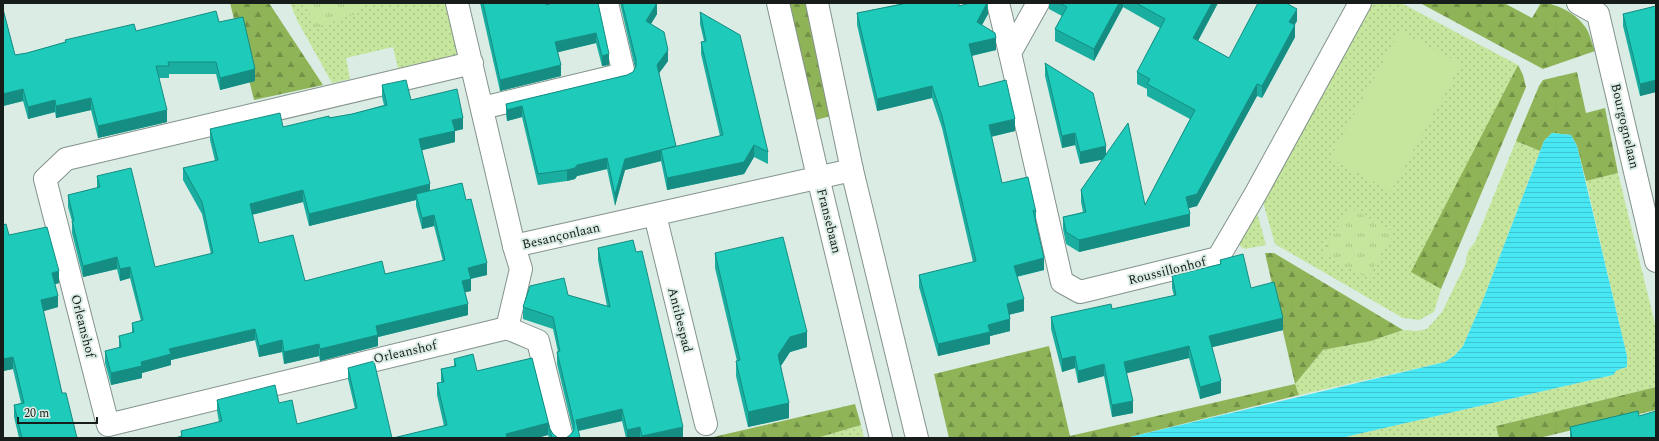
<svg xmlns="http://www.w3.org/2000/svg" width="1659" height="441" viewBox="0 0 1659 441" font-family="Spectral,serif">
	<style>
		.grass { fill: url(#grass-dots) }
		.forest { fill: url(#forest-firs) }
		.park { fill: url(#park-tufts) }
		.pitch { fill: #c5e69c }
		.water { fill: url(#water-rules) }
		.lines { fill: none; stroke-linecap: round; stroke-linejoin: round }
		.minor-casing { stroke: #83938b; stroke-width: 24 }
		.minor { stroke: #fff; stroke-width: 22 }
		.wall { fill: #1aaea0; fill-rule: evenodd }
		.shaded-wall { fill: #158d82 }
		.building { fill: #1ecaba; stroke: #158d82 }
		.labels { text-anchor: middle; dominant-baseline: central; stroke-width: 4; stroke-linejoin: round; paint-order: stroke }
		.street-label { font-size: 13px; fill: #161d1a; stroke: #daece4 }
	</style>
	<defs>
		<pattern id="grass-dots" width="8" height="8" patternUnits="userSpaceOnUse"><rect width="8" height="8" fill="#c5e69c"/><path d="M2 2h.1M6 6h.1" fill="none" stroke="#a8c586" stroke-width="1.8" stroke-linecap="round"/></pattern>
		<pattern id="forest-firs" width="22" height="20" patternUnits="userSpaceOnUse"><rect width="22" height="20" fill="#8fb457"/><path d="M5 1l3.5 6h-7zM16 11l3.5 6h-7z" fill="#749247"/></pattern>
		<pattern id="park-tufts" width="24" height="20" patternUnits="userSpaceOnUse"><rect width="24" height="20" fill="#c5e69c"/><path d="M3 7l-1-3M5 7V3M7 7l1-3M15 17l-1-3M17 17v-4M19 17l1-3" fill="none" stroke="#a8c586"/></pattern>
		<pattern id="water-rules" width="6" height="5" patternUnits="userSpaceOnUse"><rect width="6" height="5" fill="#47e7f4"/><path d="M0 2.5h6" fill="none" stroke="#3dc6d1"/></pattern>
	</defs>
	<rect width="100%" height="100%" fill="#daece4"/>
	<g class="grass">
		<polygon points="290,3 447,3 461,54 398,68 393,47 346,58 350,79 332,83 297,20"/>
		<polygon points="1373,3 1401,3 1518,65 1412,272 1441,289 1434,312 1419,320 1403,318 1275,244 1261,195 1339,59 1344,57"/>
		<polygon points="1516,141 1540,151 1483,300 1463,346 1455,355 1445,362 1299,395 1295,384 1323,350 1371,341 1403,330 1417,331 1427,329 1442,312 1465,265 1468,251 1475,242"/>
		<polygon points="1618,173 1656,328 1656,387 1496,426 1499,438 1341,438 1613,375 1617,370 1626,367 1627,356 1586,181"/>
		<polygon points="1256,209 1266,245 1245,249 1240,246 1240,235"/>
		<polygon points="861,425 864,438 817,438"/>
	</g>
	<g class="forest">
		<polygon points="230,3 269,3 323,85 254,100"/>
		<polygon points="788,3 808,3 834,115 816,120"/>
		<path d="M1420,3h84l28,15 9,-15c16,0 36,11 45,25 4,6 6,16 9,23l-52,18z"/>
		<polygon points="1518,65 1523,75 1526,87 1441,289 1411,272"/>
		<polygon points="1577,72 1586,113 1605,108 1618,173 1586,181 1577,146 1571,135 1552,133 1544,141 1540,151 1516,141 1539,86 1543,80"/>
		<polygon points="1265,253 1274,253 1403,330 1371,341 1323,350 1295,384 1299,395 1126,438 949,438 934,374 1049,346 1070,436 1295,384"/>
		<polygon points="1656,387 1656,410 1539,438 1499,438 1496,426"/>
		<polygon points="855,404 861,425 817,438 709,438"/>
	</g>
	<g class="park">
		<polygon points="306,3 358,3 361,12 315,28"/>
		<polygon points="1349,207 1394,232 1368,278 1323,253"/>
	</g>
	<polygon class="pitch" points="1400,31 1461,64 1391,191 1330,158"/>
	<polygon class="water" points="1552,133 1571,135 1577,146 1627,356 1627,367 1617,370 1613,375 1341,438 1126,438 1445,362 1455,355 1463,346 1483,300 1544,141"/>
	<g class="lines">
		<g class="minor-casing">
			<g id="minor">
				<polyline points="457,3 514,246 521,269 507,328 108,425 45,179 66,159 472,63"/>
				<polyline points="778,3 818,177 881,438"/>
				<polyline points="817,3 852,170 917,438"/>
				<polyline points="998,3 1010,53"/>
				<polyline points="1038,3 1010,53 1062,282 1080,292 1218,258 1256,193 1360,3"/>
				<polyline points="1578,3 1598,14 1656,261"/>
				<polyline points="482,108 624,74 607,3"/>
				<polyline points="655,215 706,424"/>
				<polyline points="514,246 852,170"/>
				<polyline points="507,328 538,341 562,438"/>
			</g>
		</g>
		<use href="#minor" class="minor"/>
	</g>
	<g class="wall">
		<polygon points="480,3 546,3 546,5 598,3 609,65 602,66 596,43 558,52 561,76 500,91"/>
		<polygon points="620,3 657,3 657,14 651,24 668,61 659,73 676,147 720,136 701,54 701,42 704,41 700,24 700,12 768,152 768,164 754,157 744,174 667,190 661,161 625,170 615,206 607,169 577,176 575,179 567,181 538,185 522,117 507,121 506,115 506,104 627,75 633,72 635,68"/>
		<polygon points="900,3 959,3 959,6 988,3 988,14 982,25 996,50 972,56 979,87 1015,131 991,137 1002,183 1036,212 1036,224 1044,270 1017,277 1024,311 1009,315 1010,331 990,336 990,344 938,356 919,287 919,275 973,262 942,128 932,98 877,111 857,25 857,13 900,4"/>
		<polygon points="1049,3 1218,3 1198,41 1229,58 1297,21 1294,25 1295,37 1262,98 1257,96 1197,206 1188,208 1190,226 1079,252 1066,244 1063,229 1063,217 1083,212 1081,202 1081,190 1103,159 1080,164 1075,145 1062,148 1045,76 1045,63 1106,155 1145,205 1190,119 1147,96 1147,89 1137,84 1137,72 1160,28 1123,7 1094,61 1055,41 1055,29 1062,16 1049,9"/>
		<polygon points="1656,6 1656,92 1640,96 1623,26 1623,14"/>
		<polygon points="3,9 15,55 27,53 65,42 65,40 136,31 219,22 255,81 220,90 216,74 169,74 169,78 159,78 167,122 98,138 91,110 56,118 55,112 28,119 23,101 3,106"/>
		<path d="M382,85l29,15 52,29 -8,2v11l-33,8 8,40 36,10 21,75 -16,4v12l-6,1 3,23 -90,22v9l-58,15 -1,-5 -35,8 -2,-12 -23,5 -4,-17 -84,20v5l-29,8v5l-31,7 -6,-22v-12l14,-3v-12l13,-3v-10l9,-2 -11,-43 -10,3 -3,-12 -34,8 -11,-44v-12l-4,-14v-12l29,-7v-12l58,91 56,-13 -9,-40 -19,-34v-12l32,-7 -5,-21v-11l73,-2 69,-13 32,-9 -2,-8zM416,200v6l6,23 12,-3 9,35 -58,13 -80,7 -46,-38 -7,-28 51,-13 6,24z"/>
		<polygon points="3,225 9,235 59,283 55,284 58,307 43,311 62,393 77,438 19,438 14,417 14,405 21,403 13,369 3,371"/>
		<polygon points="598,248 636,252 683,438 626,438 622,421 579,431 570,435 573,431 557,364 557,352 558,352 553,329 523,319 523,307 568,295 607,306 598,260"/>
		<polygon points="715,253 807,347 790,352 781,366 789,418 748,427 736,376 736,361 737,361 715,268"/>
		<polygon points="1220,260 1251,288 1283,330 1212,347 1221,393 1200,399 1189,358 1126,373 1133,413 1112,417 1104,376 1078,383 1075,368 1062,372 1051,329 1051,317 1112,309 1174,296 1172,288 1172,276 1220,264"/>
		<polygon points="532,358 550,429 553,434 558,438 561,438 549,438 548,435 537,438 393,438 444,426 437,395 437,383 441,382 441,369 454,366 454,359 477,371"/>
		<polygon points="348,368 392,438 181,437 181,431 219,422 217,411 217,400 279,403 297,424 355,409 348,379"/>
		<polygon points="1639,416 1656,438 1570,438 1570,427"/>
	</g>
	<g class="shaded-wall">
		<polygon points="987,3 988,14 977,34 977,22"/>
		<polygon points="1119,3 1123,3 1123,7 1094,61 1094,49"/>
		<polygon points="1212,3 1218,3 1193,50 1193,38"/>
		<polygon points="657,4 657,14 646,32 646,21"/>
		<polygon points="1297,9 1297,21 1289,34 1289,22"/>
		<polygon points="1295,25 1295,37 1262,98 1262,86"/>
		<polygon points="596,33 596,43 555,53 555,42"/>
		<polygon points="996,38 996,50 969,56 969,44"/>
		<polygon points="668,50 668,61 657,76 657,65"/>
		<polygon points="609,54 609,65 602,66 602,56"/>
		<polygon points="561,65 561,76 500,91 500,80"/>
		<polygon points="255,69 255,81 220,90 220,78"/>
		<polygon points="1656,80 1656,92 1640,96 1640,84"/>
		<polygon points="1257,84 1257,96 1197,206 1186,209 1186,197"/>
		<polygon points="932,86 932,98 877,111 877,99"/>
		<polygon points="23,89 23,101 3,106 3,94"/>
		<polygon points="91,98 91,110 56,118 56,106"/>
		<polygon points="55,100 55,112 28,119 28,107"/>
		<polygon points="522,106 522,117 507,121 507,110"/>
		<polygon points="167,110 167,122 98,138 98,126"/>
		<polygon points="463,118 463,129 455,131 455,142 419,151 419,139 452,120"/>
		<polygon points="1015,119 1015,131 989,137 989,125"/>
		<polygon points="1075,133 1075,145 1062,148 1062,136"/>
		<polygon points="754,145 754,157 744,174 667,190 667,178"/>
		<polygon points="676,146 661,150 661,161 625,170 615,206 615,195 625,159"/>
		<polygon points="1106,146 1106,159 1080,164 1080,152"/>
		<polygon points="607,158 607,169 577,176 575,179 567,181 567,170 577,165"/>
		<polygon points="430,184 430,196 416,194 416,200 309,226 309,214"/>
		<polygon points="303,190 303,202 250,215 250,204"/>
		<polygon points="1190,214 1190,226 1079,252 1079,240"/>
		<polygon points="434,215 434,226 422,229 422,218"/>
		<polygon points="117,257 117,269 83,277 83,266"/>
		<polygon points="1044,258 1044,270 1014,277 1014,266"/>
		<polygon points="487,263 487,275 468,279 468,268"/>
		<polygon points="130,267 130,278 120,281 120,269"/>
		<polygon points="59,271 59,283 52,285 52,273"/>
		<polygon points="471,279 471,291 462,293 462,281"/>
		<polygon points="58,296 58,307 41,312 41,300"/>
		<polygon points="1024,299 1024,311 1007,315 1007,304"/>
		<polygon points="468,304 468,315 378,337 378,346 320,361 320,349 376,326"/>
		<polygon points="1283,318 1283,330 1209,348 1209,336"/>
		<polygon points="1010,319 1010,331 990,336 990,344 938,356 938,344 988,325"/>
		<polygon points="255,329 255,340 171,360 171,365 142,373 142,378 111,385 111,373 169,349"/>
		<polygon points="807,332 807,347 790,352 778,370 778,355 790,337"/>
		<polygon points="282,340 282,352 259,357 259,346"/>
		<polygon points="319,344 319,356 284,364 284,352"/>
		<polygon points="1189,346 1189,358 1124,374 1124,362"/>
		<polygon points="1075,356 1075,368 1062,372 1062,359"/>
		<polygon points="13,357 13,369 3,371 3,359"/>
		<polygon points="1104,364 1104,376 1078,383 1078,371"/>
		<polygon points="1221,381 1221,393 1200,399 1200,387"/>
		<polygon points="1133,401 1133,413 1112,417 1112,405"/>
		<polygon points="789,403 789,418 748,427 748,412"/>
		<polygon points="622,409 622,421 576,431 576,420"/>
		<polygon points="548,423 548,435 537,438 506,438 506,434"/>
		<polygon points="640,427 640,438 627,438 627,430"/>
		<polygon points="683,427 683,438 642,438 642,436"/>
	</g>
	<g class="building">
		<polygon points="483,3 546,3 546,5 553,3 598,3 609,54 602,56 596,33 555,42 561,65 500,80"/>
		<polygon points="622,3 657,3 646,21 664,32 668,50 657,65 676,146 625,159 615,195 607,158 577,165 575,168 567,170 538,174 522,106 507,110 506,104 627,75 633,72 636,66 636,60"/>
		<polygon points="903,3 959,3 959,6 970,3 987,3 977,22 995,33 996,38 969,44 979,87 1006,80 1015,119 989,125 1002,183 1028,177 1036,212 1033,210 1044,258 1014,266 1024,299 1007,304 1010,319 988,325 990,332 938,344 919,275 976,261 942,116 932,86 877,99 857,13 903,4"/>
		<polygon points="1060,3 1119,3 1094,49 1055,29 1067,7"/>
		<polygon points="1136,3 1212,3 1193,38 1229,58 1258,3 1286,3 1297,9 1289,22 1295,25 1262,86 1257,84 1197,194 1186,197 1190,214 1079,240 1066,232 1063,217 1086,212 1081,190 1128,123 1145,205 1195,110 1147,84 1150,79 1137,72 1165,19"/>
		<polygon points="1656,6 1656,80 1640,84 1623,14"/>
		<polygon points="3,9 15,55 27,53 66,42 65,40 134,24 136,31 216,11 219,22 243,17 255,69 220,78 216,62 168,62 169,66 156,66 167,110 98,126 91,98 56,106 55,100 28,107 23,89 3,94"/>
		<polygon points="700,12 740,35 768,152 754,145 744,162 667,178 661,150 723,135 701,42 706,41"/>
		<polygon points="1045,63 1093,93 1106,146 1080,152 1075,133 1062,136"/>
		<polygon points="406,80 411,100 457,89 463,118 452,120 455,131 419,139 430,184 309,214 303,190 250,204 259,243 293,235 305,281 382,261 385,274 445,260 434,215 422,218 416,194 462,183 466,200 471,199 487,263 468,268 471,279 462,281 468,304 376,326 378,335 320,349 319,344 284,352 282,340 259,346 255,329 169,349 171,354 141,362 142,366 111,373 105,351 121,347 119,336 134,332 132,323 143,320 130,267 120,269 117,257 83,266 72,221 74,221 68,195 100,187 97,176 131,168 155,267 213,253 202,202 183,168 218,160 210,129 280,113 283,127 329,116 329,118 352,114 387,105 382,85"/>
		<polygon points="6,224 9,235 47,227 59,271 52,273 58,296 41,300 62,393 66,393 77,438 22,438 14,405 24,403 13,357 3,359 3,225"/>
		<polygon points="783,237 807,332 790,337 778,355 789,403 748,412 736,361 740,360 715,253"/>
		<polygon points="633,240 636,252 642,251 683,427 642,436 640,427 627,430 622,409 576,420 580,438 566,438 570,435 574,430 574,423 557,352 560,351 553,317 523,307 530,286 564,278 568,295 610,307 598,248"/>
		<polygon points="1243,254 1251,288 1274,282 1283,318 1209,336 1221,381 1200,387 1189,346 1124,362 1133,401 1112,405 1104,364 1078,371 1075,356 1062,359 1051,317 1111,304 1112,309 1176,295 1172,276 1221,264 1220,260"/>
		<polygon points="473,354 477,371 532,358 550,429 553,434 558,438 561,438 552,438 548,423 506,434 507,438 393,438 447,425 437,383 444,382 441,369 456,366 454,359"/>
		<polygon points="374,361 392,438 175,438 182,436 181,431 222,421 217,400 275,385 279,403 292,400 297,424 357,408 348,368"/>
		<polygon points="1638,411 1639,416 1656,411 1656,438 1572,438 1570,427"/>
	</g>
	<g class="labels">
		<g class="street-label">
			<text transform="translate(1625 126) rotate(77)">Bourgognelaan</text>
			<text transform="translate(829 221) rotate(76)">Fransebaan</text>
			<text transform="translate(561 236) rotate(-13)">Besançonlaan</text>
			<text transform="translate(1167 271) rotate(-14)">Roussillonhof</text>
			<text transform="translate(680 320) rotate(76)">Antibespad</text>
			<text transform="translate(83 326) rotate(76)">Orleanshof</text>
			<text transform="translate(405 352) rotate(-13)">Orleanshof</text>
		</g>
	</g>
	<rect width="1659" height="441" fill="none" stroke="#161d1a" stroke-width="8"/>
	<path d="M18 417v6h79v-6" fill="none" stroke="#161d1a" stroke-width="2"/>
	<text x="24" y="417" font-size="12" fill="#161d1a" stroke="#daece4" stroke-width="3" paint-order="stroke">20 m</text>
</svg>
